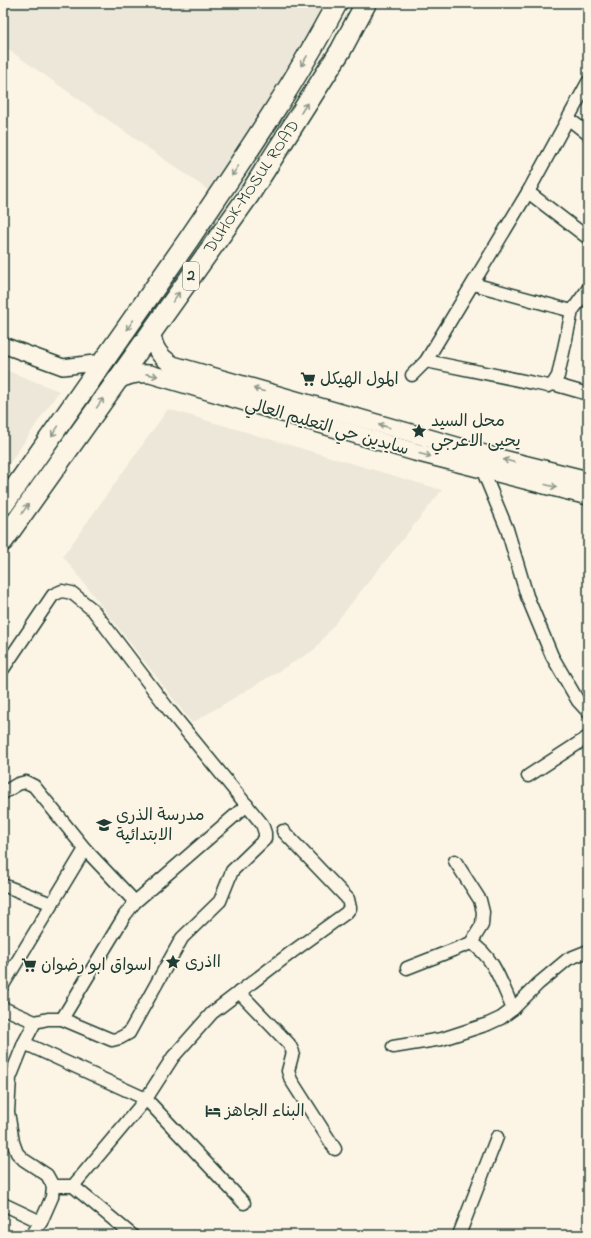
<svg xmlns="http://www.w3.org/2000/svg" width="591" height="1238" viewBox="0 0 591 1238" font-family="'Indie Flower','Playpen Sans Arabic',sans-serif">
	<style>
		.built { fill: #ece7d8 }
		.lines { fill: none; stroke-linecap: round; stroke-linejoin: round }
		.minor-casing { stroke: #1f3d34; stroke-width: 15 }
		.tertiary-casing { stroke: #1f3d34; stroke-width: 18 }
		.secondary-casing { stroke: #1f3d34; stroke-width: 20 }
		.trunk-casing { stroke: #1f3d34; stroke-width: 23 }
		.minor { stroke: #fcf5e5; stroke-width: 12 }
		.tertiary { stroke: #fcf5e5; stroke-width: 15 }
		.secondary { stroke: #fcf5e5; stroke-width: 17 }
		.trunk { stroke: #fcf5e5; stroke-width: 20 }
		.oneway { stroke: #8e998c }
		.labels { text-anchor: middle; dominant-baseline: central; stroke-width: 3.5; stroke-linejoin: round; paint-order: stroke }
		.shield { fill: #fcf5e5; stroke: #617469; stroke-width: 1 }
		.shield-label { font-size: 16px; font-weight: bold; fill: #1f3d34 }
		.street-label { font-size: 17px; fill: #1f3d34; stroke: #fcf5e5 }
		.poi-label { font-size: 17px; fill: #1f3d34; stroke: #fcf5e5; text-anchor: start }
	</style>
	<rect width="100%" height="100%" fill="#fcf5e5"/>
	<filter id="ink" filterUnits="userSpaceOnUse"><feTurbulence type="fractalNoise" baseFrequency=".025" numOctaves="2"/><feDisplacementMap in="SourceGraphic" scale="8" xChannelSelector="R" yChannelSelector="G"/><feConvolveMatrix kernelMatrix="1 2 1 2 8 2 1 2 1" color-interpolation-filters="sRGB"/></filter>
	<g filter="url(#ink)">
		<g class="built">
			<polygon points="3,3 329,3 317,27 208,190 3,46"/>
			<polygon points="3,369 59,391 3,473"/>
			<polygon points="168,409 442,490 314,650 192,723 63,556"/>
		</g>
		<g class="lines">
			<g class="minor-casing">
				<g id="minor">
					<polyline points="569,119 588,134"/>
					<polyline points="528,192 588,238"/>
					<polyline points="473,284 572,311"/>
					<polyline points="426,361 548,386 553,384 558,376 572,311 588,289"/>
					<polyline points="412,375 426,361 528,192 588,82"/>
					<polyline points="553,384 588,394"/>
					<polyline points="482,469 507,529 527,596 552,656 578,701 588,712"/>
					<polyline points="3,669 53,595 62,591 72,593 93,610 169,710 262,824 265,833 265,839 232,871 220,901 182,938 129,1033 120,1038 112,1040 62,1019 48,1019 35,1022 3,1008"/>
					<polyline points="528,776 588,737"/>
					<polyline points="3,793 18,784 26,782 34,786 85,849 135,902"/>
					<polyline points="3,885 52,904"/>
					<path d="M471,943c23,13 31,42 42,66"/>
					<polyline points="407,968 471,943 482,925 483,912 480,900 455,861"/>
					<polyline points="3,985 85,849"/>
					<polyline points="239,992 289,1044 293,1052 288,1071 291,1080 335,1149"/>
					<polyline points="62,1019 125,915 135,902 247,805"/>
					<polyline points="24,1043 146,1099 244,1203"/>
					<polyline points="393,1047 442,1039 488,1024 501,1018 513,1009 538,984 568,959 588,951"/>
					<polyline points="53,1186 73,1186 146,1099 173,1057 212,1013 292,952 346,913 350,908 348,899 283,831"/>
					<polyline points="73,1186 132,1235"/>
					<polyline points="3,1204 41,1222"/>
					<polyline points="32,1235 41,1222 52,1197 53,1186 47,1175 24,1160 17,1153 13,1142 8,1112 10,1078 24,1043 35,1022"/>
					<polyline points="459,1235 497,1137"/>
				</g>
			</g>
			<g class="tertiary-casing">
				<polyline id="tertiary" points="3,345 63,367 102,362"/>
			</g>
			<g class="secondary-casing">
				<g id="secondary">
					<path d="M152,332c1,16 8,25 21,33l322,92 93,23"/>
					<path d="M115,382c12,-7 21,-9 35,-8l265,78 173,44"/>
				</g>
			</g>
			<g class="trunk-casing">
				<g id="trunk">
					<path d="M3,505c62,-89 124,-177 186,-266 52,-77 105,-154 148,-236"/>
					<polyline points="3,541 249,195 341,50 366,3"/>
				</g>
			</g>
			<use href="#minor" class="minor"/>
			<use href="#tertiary" class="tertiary"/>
			<use href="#secondary" class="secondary"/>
			<use href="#trunk" class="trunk"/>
		</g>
		<defs><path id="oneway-shaft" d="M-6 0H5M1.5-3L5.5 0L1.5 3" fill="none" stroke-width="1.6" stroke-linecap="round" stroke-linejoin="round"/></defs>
		<g class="oneway">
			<use href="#oneway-shaft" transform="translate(304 61) rotate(122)"/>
			<use href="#oneway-shaft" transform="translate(304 108) rotate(-58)"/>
			<use href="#oneway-shaft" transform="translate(235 171) rotate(124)"/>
			<use href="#oneway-shaft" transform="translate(176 297) rotate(-55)"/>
			<use href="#oneway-shaft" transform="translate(130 325) rotate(124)"/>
			<use href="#oneway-shaft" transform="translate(152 375) rotate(11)"/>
			<use href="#oneway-shaft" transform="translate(259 390) rotate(-164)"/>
			<use href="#oneway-shaft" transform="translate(100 403) rotate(-55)"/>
			<use href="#oneway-shaft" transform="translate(384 426) rotate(-164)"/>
			<use href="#oneway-shaft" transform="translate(55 431) rotate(125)"/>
			<use href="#oneway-shaft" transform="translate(425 455) rotate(14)"/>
			<use href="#oneway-shaft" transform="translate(509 461) rotate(-166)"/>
			<use href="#oneway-shaft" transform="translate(551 486) rotate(14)"/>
			<use href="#oneway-shaft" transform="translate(25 509) rotate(-55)"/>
		</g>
	</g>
	<defs>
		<g id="supermarket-bare" transform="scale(1.2)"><path d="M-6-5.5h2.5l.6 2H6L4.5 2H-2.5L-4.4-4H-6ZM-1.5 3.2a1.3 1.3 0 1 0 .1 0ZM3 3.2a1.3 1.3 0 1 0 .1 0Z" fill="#1f3d34" stroke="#fcf5e5" stroke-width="2.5" paint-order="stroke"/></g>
		<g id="sight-bare" transform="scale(1.2)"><path d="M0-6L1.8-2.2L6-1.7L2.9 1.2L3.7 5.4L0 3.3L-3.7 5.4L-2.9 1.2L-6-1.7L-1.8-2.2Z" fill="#1f3d34" stroke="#fcf5e5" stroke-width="2.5" paint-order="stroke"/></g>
		<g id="school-bare" transform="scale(1.2)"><path d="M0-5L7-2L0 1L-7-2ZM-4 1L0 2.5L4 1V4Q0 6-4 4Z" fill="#1f3d34" stroke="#fcf5e5" stroke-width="2.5" paint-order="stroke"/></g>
		<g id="hotel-bare" transform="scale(1.2)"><path d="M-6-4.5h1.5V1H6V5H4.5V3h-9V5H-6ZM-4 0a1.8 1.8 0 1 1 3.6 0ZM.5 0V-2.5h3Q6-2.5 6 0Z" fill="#1f3d34" stroke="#fcf5e5" stroke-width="2.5" paint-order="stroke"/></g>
	</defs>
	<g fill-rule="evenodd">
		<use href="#supermarket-bare" x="308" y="379"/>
		<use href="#sight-bare" x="419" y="431"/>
		<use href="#school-bare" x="104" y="825"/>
		<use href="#sight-bare" x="173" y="962"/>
		<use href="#supermarket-bare" x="29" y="965"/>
		<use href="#hotel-bare" x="213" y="1111"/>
	</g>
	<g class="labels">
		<rect class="shield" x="183" y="262" width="16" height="28" rx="3"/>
		<g class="shield-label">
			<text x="191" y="276">2</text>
		</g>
		<g class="street-label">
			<text transform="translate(252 187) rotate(-56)">DUHOK-MOSUL ROAD</text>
			<text transform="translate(327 427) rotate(16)">سايدين حي التعليم العالي</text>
		</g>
		<g class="poi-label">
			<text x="320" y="379">المول الهيكل</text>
			<text x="431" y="421">محل السيد<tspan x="431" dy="20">يحيى الاعرجي</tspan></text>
			<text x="116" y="815">مدرسة الذرى<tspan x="116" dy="20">الابتدائية</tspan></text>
			<text x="185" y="962">ااذرى</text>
			<text x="41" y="965">اسواق ابو رضوان</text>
			<text x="225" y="1111">البناء الجاهز</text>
		</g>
	</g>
	<rect width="591" height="1238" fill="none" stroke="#fcf5e5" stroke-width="16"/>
	<rect x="8" y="8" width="575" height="1222" fill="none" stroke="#1f3d34" stroke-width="1.5" filter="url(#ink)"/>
</svg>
